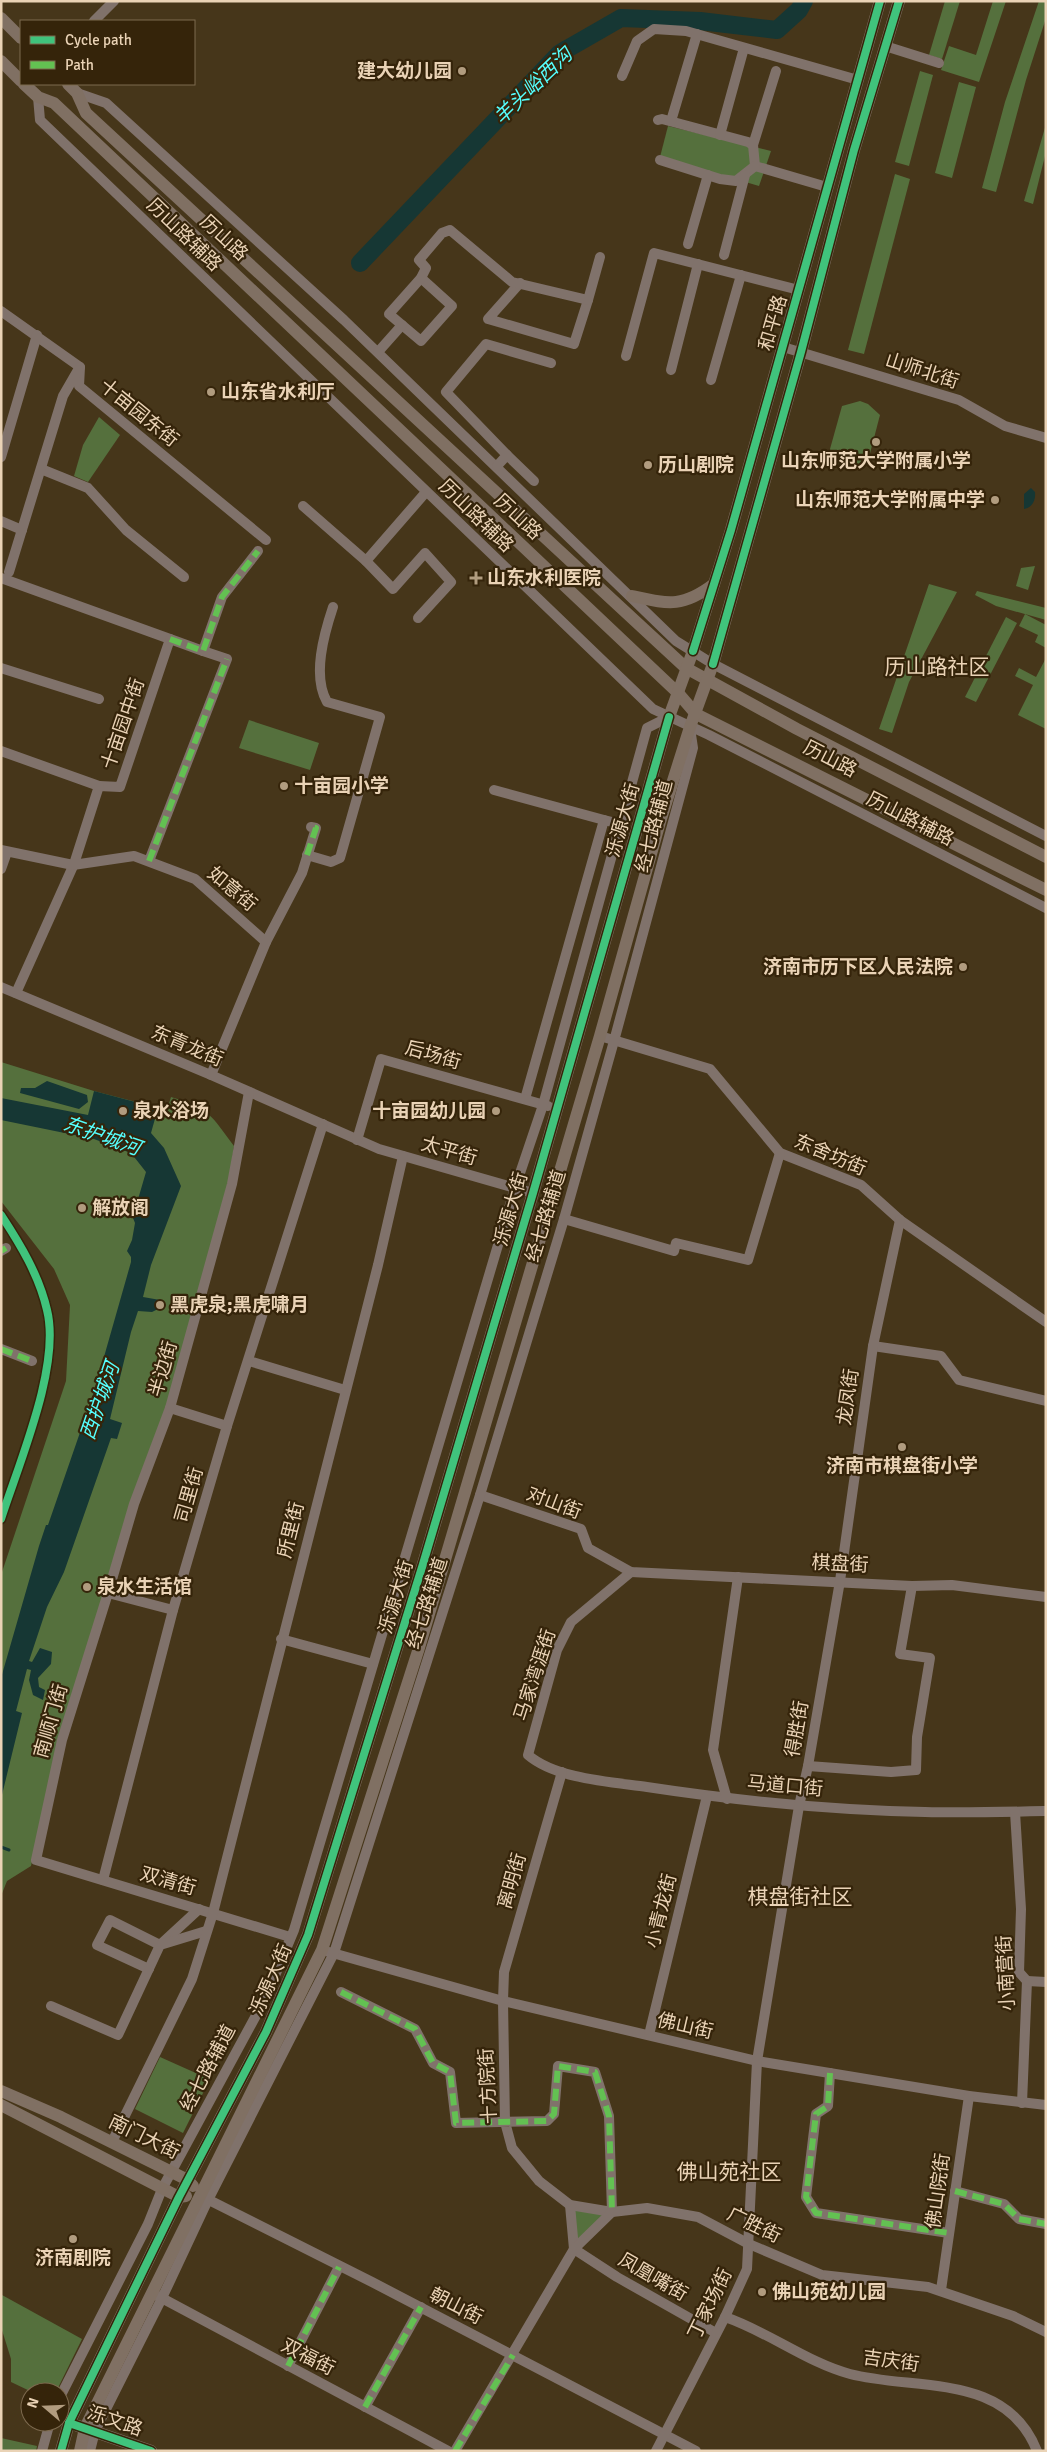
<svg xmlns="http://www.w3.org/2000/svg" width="1047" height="2452" viewBox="0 0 1047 2452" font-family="Signika,'Noto Sans SC',sans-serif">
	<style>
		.green { fill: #55703d }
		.water { fill: #163734 }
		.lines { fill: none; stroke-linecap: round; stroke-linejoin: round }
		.stream { stroke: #163734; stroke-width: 3 }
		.river { stroke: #163734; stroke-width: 18 }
		.minor { stroke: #80726b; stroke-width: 10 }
		.major { stroke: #807063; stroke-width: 12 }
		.quiet { stroke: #63c152; stroke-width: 6; stroke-dasharray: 12 6; stroke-linecap: butt }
		.cycleway-casing { stroke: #35240a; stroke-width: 11 }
		.cycleway { stroke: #40c37c; stroke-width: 8 }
		.poi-dot { fill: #b19c7f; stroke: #35240a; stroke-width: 2 }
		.labels { text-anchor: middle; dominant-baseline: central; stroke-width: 4.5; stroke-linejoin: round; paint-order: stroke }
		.poi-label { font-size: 19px; font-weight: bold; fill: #ead3b6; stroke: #35240a; text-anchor: start }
		.street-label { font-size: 19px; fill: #ead3b6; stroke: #35240a }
		.water-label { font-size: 20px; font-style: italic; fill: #55fffe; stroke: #35240a }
		.quarter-label { font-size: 21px; fill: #ead3b6; stroke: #35240a }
	</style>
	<rect width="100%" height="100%" fill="#46361a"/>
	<g class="green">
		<polygon points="945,1 960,1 942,59 929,55"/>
		<polygon points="993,1 1006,1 979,82 941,70 949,46 976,55"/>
		<polygon points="1039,1 1046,1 1046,18 1026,80 996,192 982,188 1005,102"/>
		<polygon points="920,71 933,75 909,166 895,162"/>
		<polygon points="959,82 976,87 952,178 935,173"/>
		<polygon points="1046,124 1046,152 1033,204 1024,201"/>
		<polygon points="668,126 771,151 759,186 660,157"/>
		<polygon points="895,174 910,179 864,354 848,350"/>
		<polygon points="860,401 868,404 880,415 868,461 862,467 841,465 833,460 830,449 842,406"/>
		<polygon points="99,417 120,435 88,482 74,476 83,445"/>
		<polygon points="1035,566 1028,590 1016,586 1021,568"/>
		<polygon points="929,584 957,592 909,682 892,733 879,729"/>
		<polygon points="977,591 1046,608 1046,620 996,606 975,595"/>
		<polygon points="1025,614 1046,625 1046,648 1035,642 1038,635 1019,626"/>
		<polygon points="1006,617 1017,623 976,702 965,697"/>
		<polygon points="1046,658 1046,729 1018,715 1033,685 1015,676 1019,668 1036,677"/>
		<polygon points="249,720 319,743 310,770 239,748"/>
		<path d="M1,1062l93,29 73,19 4,-13c40,13 39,17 63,49l-8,56 -37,133 -130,402 -28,129 -24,15 -6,15v-321l65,-194 4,-76 -16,-36 -53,-68z"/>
		<polygon points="212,2045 224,2051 183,2133 135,2109 160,2057 198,2074"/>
		<polygon points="573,2210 607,2214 575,2242"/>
		<polygon points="2,2295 82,2339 56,2392 32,2392 11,2382 11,2359 1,2327"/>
		<polygon points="1,2438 37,2446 36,2451 1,2451"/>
	</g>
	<g class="water">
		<path d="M1031,488l4,4c1,8 -3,16 -11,17v-15z"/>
		<polygon points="47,1081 87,1095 88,1102 79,1109 20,1093 21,1088 35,1088"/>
		<polygon points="94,1091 158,1108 151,1133 164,1148 181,1186 151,1265 143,1297 160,1300 160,1308 152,1312 138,1311 131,1332 110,1419 122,1423 117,1439 111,1438 64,1572 47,1607 29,1661 32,1662 40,1648 52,1652 51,1664 38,1678 39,1687 45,1690 43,1700 33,1695 29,1680 31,1670 27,1669 16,1711 22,1713 1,1799 1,1678 39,1546 46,1525 48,1525 94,1392 131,1262 131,1257 127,1251 132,1240 135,1223 133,1218 134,1213 146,1172 131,1153 94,1139 1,1120 1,1098 88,1115"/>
	</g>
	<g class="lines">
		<polyline class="stream" points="1,1847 9,1850"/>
		<polyline class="river" points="360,263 559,54 567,49 621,18 700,21 777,30 799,10 804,1"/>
		<g class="minor">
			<polyline points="94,21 114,1"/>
			<polyline points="885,46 939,63"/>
			<polyline points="622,76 637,41 654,29 686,31 858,80"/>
			<polyline points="77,93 106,103 344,320 676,641 713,664 1046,836"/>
			<polyline points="38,97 40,120 653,709 709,735 1046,908"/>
			<polyline points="658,120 662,119 748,142 753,145 755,166 827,187"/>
			<polyline points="671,121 697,34"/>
			<polyline points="720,135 744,48"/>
			<polyline points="753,145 776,71"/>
			<polyline points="660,160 720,179 736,181 755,166"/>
			<polyline points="688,244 708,175"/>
			<polyline points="724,255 745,175"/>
			<polyline points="520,283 488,319 574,344 588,300"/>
			<polyline points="1,311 80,367"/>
			<polyline points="402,325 421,341 452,306 421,278"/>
			<polyline points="783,347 959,400 1005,426 1046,438"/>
			<polyline points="378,352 402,325 389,314 421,278 426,268 419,260 442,233 450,230 512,282 588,300 600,257"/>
			<polyline points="626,356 654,253 799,290"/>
			<polyline points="80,367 79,386 266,540"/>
			<polyline points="671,370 698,264"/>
			<polyline points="711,380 741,275"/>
			<polyline points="507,455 534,481"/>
			<polyline points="1,457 37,335"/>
			<polyline points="497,466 507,455 446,392 486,344 551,363"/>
			<polyline points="41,469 88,488 126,530 184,577"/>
			<polyline points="303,506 366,561 426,492"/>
			<polyline points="1,521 22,530"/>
			<polyline points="366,561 393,589 425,553 451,582 418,618"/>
			<polyline points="9,572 63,396 78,370"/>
			<polyline points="1,578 170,639 120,787 99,786 74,864 16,993"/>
			<polyline points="170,639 203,651 222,597 258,551"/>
			<polyline points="1,668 99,699"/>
			<polyline points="1,751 99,786"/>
			<polyline points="494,790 604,820"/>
			<polyline points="1,850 73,865 134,856 195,879 266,942 211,1075"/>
			<path d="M307,855l24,7 9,-4 40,-141 -53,-15c-15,-26 -3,-68 6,-95"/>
			<polyline points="149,861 227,659 203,651"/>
			<polyline points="1,869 7,852"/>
			<polyline points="266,942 302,873 316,828 311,827"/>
			<polyline points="1,987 211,1075 379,1149 533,1193"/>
			<polyline points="600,1036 710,1069 780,1153 861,1185 900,1220 1046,1322"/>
			<polyline points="249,1092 232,1184 170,1408 134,1504 108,1593 62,1740 36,1860 290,1937"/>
			<polyline points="525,1099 604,820 620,824"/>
			<polyline points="357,1140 381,1059 548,1106"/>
			<path d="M1,1215c19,29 38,60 46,95 14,56 -28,153 -46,209"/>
			<polyline points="564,1219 674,1251 676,1243 748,1260 780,1153"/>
			<polyline points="1,1251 6,1248"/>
			<polyline points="873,1346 941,1356 959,1380 1046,1401"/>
			<polyline points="1,1349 32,1361"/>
			<polyline points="249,1361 345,1390"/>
			<polyline points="170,1408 227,1426"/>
			<polyline points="480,1495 581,1529 588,1548 631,1572 912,1586 952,1585 1046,1597"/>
			<path d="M631,1572l-60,50 -14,28 -29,105c28,24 83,27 119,32 92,14 184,23 278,25 40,1 80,0 121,-1"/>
			<polyline points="108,1593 173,1610"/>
			<polyline points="281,1639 373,1664"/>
			<polyline points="808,1766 891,1772 916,1770 917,1737 930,1658 900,1654 912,1586"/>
			<polyline points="727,1799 713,1750 738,1577"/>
			<polyline points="1015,1812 1021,1909 1019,1972 1027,1981 1022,2103"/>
			<polyline points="103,1880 173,1610 227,1426 323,1124"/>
			<polyline points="329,1952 503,2001 757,2061 969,2096 1046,2105"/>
			<polyline points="149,1969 97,1945 110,1920 160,1945 199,1909"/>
			<polyline points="1027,1981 1046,1982"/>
			<polyline points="341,1992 415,2029 433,2063 450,2072 456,2123 547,2121 554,2114 558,2066 595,2072 609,2116 612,2212 570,2205 539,2181 512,2148 505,2122 503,2001 504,1972 562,1772"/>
			<polyline points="51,2006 118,2035 160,1945 206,1931"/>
			<polyline points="649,2035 707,1796"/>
			<polyline points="830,2073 828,2106 816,2114 806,2197 816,2213 949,2233"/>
			<polyline points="112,2142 192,1979 213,1913 378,1265 403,1156"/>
			<polyline points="955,2191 1004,2204 1019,2219 1046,2224"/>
			<polyline points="203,2197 372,2282 696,2451"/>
			<polyline points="570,2205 574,2249 617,2277 716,2333"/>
			<polyline points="941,2290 969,2096"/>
			<polyline points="158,2296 448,2451"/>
			<path d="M725,2317c42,14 83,46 125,57 66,17 156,-2 187,77"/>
			<polyline points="288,2366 339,2267"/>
			<polyline points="60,2397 148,2224 162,2189 266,1997 294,1930 515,1188 543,1105 647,728 669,717"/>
			<polyline points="365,2407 421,2307"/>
			<polyline points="42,2451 50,2422"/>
			<polyline points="90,2451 95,2431 162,2298 208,2200 334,1953 480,1495 564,1219 614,1041 693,748 690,728"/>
			<polyline points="455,2451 574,2249 612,2212 647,2208 698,2217 749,2244 822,2275 928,2287 1013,2316 1046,2332"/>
			<polyline points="656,2451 725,2317 747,2269 757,2061 799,1806 808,1766 840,1581 873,1346 900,1220"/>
		</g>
		<g class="major">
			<polyline points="1,18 21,38"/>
			<polyline points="1,61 21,81"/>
			<polyline points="24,84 38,97 54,103 678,693 696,714 1046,890"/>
			<polyline points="68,84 77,93 86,113 686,668 797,729 1046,857"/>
			<path d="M632,596c37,8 50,12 82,-12"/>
			<polyline points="1,2091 61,2117 188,2180 193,2186"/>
			<polyline points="1,2105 179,2197 186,2196"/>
			<polyline points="78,2426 151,2451"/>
			<polyline points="61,2451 69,2423 179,2197 266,2032 308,1935 423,1564 533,1193 669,717 693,651 731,530 880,1"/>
			<polyline points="80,2451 85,2428 322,1950 418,1651 600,1036 660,822 690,727 713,664 801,352 854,150 899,1"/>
		</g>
		<g class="quiet">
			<polyline points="170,639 203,651 222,597 258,551"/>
			<polyline points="307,855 316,828 311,827"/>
			<polyline points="149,861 227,659"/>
			<polyline points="1,1251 6,1248"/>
			<polyline points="1,1349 32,1361"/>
			<polyline points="341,1992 415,2029 433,2063 450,2072 456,2123 547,2121 554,2114 558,2066 595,2072 609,2116 612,2212"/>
			<polyline points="830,2073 828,2106 816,2114 806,2197 816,2213 949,2233"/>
			<polyline points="955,2191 1004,2204 1019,2219 1046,2224"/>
			<polyline points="288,2366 339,2267"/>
			<polyline points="365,2407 421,2307"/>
			<polyline points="455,2451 513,2355"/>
		</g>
		<g class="cycleway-casing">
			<g id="cycleway">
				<polyline points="693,651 731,530 880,1"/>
				<polyline points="713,664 801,352 854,150 899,1"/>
				<path d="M1,1215c19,29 38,60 46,95 14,56 -28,153 -46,209"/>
				<polyline points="69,2423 151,2451"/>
				<polyline points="61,2451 69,2423 179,2197 266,2032 308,1935 423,1564 533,1193 669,717"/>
			</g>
		</g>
		<use href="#cycleway" class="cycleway"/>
	</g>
	<g class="poi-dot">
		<circle cx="462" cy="71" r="5"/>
		<circle cx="211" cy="392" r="5"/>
		<circle cx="876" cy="442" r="5"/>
		<circle cx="648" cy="465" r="5"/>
		<circle cx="995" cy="500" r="5"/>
		<path d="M473.5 570.5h5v5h5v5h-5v5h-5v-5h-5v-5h5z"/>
		<circle cx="284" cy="786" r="5"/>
		<circle cx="963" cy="967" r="5"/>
		<circle cx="123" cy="1111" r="5"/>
		<circle cx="496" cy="1111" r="5"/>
		<circle cx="82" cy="1208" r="5"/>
		<circle cx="160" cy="1305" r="5"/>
		<circle cx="902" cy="1447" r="5"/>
		<circle cx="87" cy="1587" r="5"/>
		<circle cx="73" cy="2239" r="5"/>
		<circle cx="762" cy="2292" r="5"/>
	</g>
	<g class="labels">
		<g class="poi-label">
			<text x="452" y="71" text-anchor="end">建大幼儿园</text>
			<text x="221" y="392">山东省水利厅</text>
			<text x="876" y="461" text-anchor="middle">山东师范大学附属小学</text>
			<text x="658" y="465">历山剧院</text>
			<text x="985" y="500" text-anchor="end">山东师范大学附属中学</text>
			<text x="487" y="578">山东水利医院</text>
			<text x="294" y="786">十亩园小学</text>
			<text x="953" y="967" text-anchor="end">济南市历下区人民法院</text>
			<text x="133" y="1111">泉水浴场</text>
			<text x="486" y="1111" text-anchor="end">十亩园幼儿园</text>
			<text x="92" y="1208">解放阁</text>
			<text x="170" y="1305">黑虎泉;黑虎啸月</text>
			<text x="902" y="1466" text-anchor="middle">济南市棋盘街小学</text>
			<text x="97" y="1587">泉水生活馆</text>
			<text x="73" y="2258" text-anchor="middle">济南剧院</text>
			<text x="772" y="2292">佛山苑幼儿园</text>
		</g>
		<g class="street-label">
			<text transform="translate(184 235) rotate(44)">历山路辅路</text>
			<text transform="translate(224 238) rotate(43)">历山路</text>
			<text transform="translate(773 323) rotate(-74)">和平路</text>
			<text transform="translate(922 371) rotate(18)">山师北街</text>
			<text transform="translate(139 413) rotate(39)">十亩园东街</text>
			<text transform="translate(476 516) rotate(44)">历山路辅路</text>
			<text transform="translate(518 517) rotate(43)">历山路</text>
			<text transform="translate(123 724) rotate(-71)">十亩园中街</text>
			<text transform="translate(830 759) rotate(27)">历山路</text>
			<text transform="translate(910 819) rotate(27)">历山路辅路</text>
			<text transform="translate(623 820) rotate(-74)">泺源大街</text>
			<text transform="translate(654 826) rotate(-75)">经七路辅道</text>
			<text transform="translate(232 889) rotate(40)">如意街</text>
			<text transform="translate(187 1046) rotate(23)">东青龙街</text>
			<text transform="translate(433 1055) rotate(16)">后场街</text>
			<text transform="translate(449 1151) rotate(16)">太平街</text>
			<text transform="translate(830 1155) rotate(23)">东舍坊街</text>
			<text transform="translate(511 1209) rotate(-74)">泺源大街</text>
			<text transform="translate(546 1216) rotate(-73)">经七路辅道</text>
			<text transform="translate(163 1369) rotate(-74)">半边街</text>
			<text transform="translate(848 1397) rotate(-82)">龙凤街</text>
			<text transform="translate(189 1495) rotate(-74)">司里街</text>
			<text transform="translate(554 1503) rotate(21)">对山街</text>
			<text transform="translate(291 1530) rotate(-76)">所里街</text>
			<text transform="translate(840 1564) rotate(3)">棋盘街</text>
			<text transform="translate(396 1597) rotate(-73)">泺源大街</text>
			<text transform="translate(427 1603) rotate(-72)">经七路辅道</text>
			<text transform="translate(535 1675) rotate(-72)">马家湾涯街</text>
			<text transform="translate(51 1721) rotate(-74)">南顺门街</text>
			<text transform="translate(797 1729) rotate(-80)">得胜街</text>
			<text transform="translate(785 1786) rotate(5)">马道口街</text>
			<text transform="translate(168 1881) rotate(16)">双清街</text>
			<text transform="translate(512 1881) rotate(-74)">离明街</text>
			<text transform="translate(661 1911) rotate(-76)">小青龙街</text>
			<text transform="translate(1006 1973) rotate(-93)">小南营街</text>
			<text transform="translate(271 1980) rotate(-66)">泺源大街</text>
			<text transform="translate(685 2026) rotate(13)">佛山街</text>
			<text transform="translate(208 2068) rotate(-62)">经七路辅道</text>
			<text transform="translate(488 2086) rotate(-93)">十方院街</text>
			<text transform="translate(144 2137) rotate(26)">南门大街</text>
			<text transform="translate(938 2191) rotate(-82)">佛山院街</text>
			<text transform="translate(754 2225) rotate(26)">广胜街</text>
			<text transform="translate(653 2277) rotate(30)">凤凰嘴街</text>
			<text transform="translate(710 2304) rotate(-64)">丁家场街</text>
			<text transform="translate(456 2306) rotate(27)">朝山街</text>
			<text transform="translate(308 2357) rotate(27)">双福街</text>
			<text transform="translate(891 2361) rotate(8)">吉庆街</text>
			<text transform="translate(115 2421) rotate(19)">泺文路</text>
		</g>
		<g class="water-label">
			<text transform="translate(533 86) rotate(-44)">羊头峪西沟</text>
			<text transform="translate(102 1136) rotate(19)">东护城河</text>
			<text transform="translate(100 1401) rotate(-71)">西护城河</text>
		</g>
		<g class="quarter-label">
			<text x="937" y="667">历山路社区</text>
			<text x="800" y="1897">棋盘街社区</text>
			<text x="729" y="2172">佛山苑社区</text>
		</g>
	</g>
	<rect width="1047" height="2452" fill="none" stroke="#ead3b6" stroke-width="5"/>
	<rect x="20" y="20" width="175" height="65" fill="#35240a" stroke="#7d6a4f"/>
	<rect x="30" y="36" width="25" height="8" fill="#40c37c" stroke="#7d6a4f"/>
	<text x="65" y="45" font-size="15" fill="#ead3b6">Cycle path</text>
	<rect x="30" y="61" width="25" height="8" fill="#63c152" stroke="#7d6a4f"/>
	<text x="65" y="70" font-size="15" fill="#ead3b6">Path</text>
	<g transform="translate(45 2407) rotate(289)"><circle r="24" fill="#35240a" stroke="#7d6a4f"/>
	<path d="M0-4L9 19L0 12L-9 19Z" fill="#b19c7f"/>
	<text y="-8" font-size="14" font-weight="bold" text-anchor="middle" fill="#ead3b6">N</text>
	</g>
</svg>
